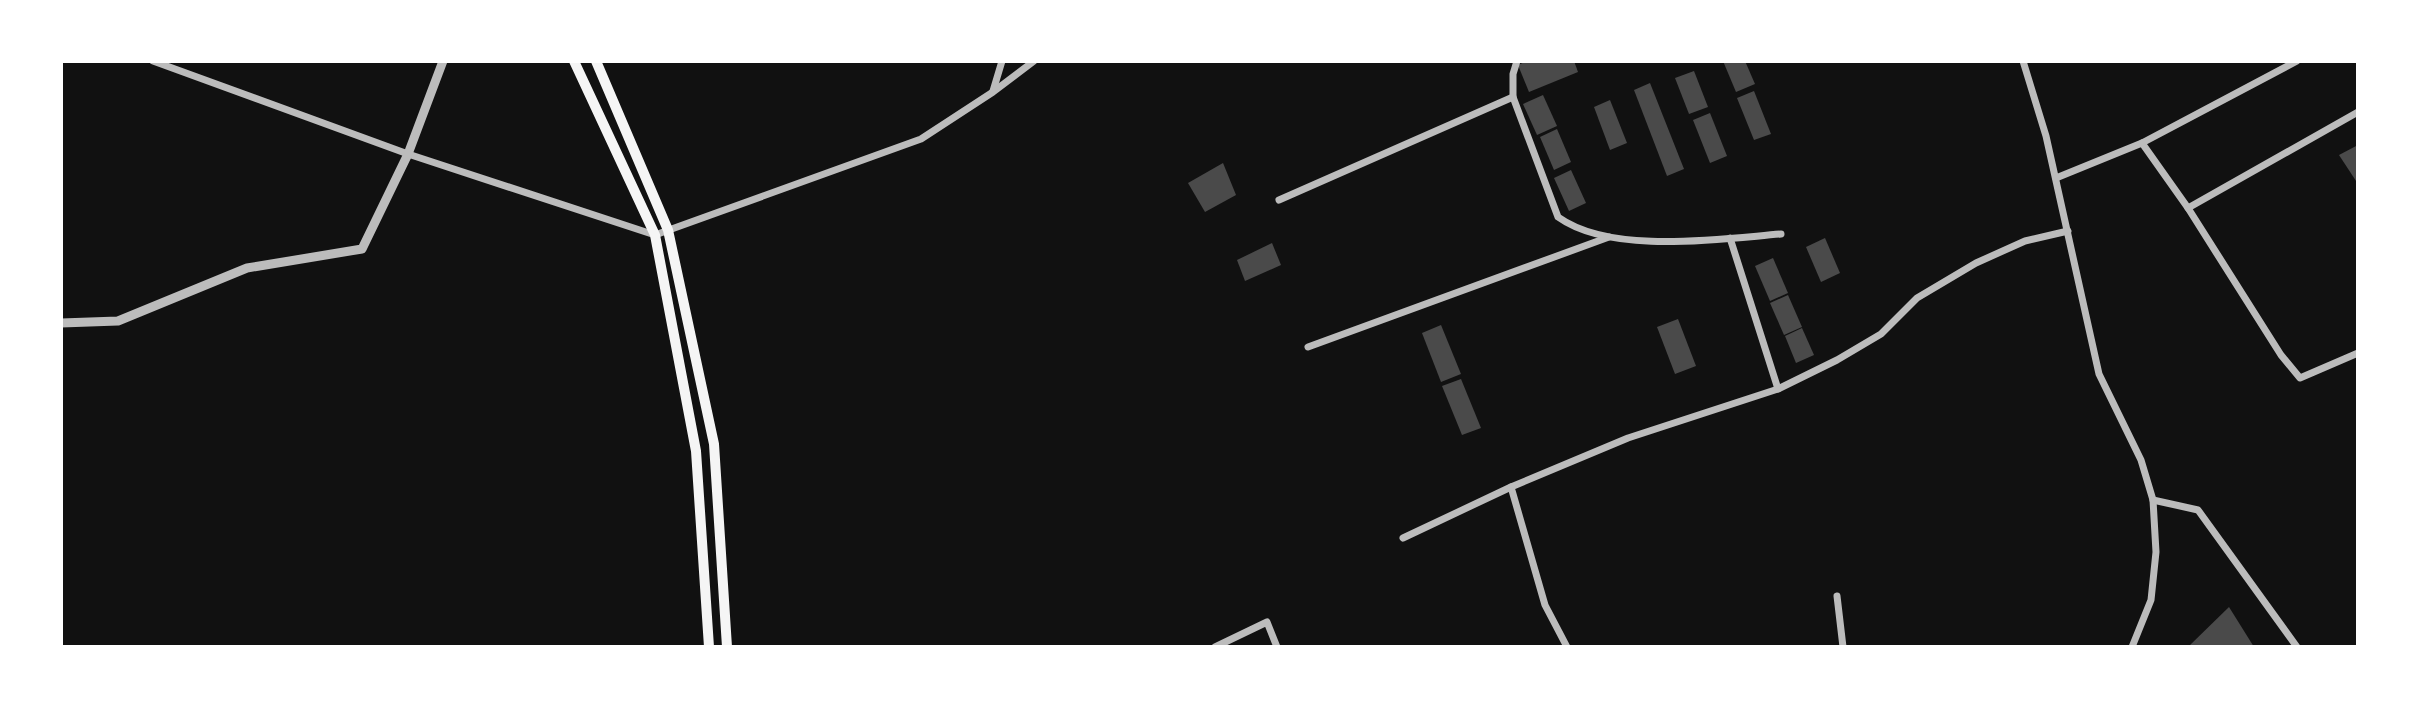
<svg xmlns="http://www.w3.org/2000/svg" width="2419" height="708" viewBox="0 0 2419 708" font-family="Jost,sans-serif">
	<style>
		.building { fill: #4a4a4a }
		.lines { fill: none; stroke-linecap: round; stroke-linejoin: round }
		.minor { stroke: #bcbcbc; stroke-width: 7 }
		.tertiary { stroke: #bcbcbc; stroke-width: 9 }
		.primary { stroke: #f5f5f5; stroke-width: 10 }
	</style>
	<rect width="100%" height="100%" fill="#111"/>
	<g class="building">
		<polygon points="1527,61 1574,61 1578,72 1529,92 1518,65"/>
		<polygon points="1723,61 1745,61 1755,84 1736,92"/>
		<polygon points="1694,71 1708,107 1689,114 1675,78"/>
		<polygon points="1650,83 1684,169 1667,176 1634,90"/>
		<polygon points="1754,91 1771,134 1754,140 1737,98"/>
		<polygon points="1543,95 1557,126 1537,135 1523,104"/>
		<polygon points="1610,100 1627,143 1610,150 1594,107"/>
		<polygon points="1710,113 1727,156 1710,163 1693,120"/>
		<polygon points="1557,129 1571,162 1554,170 1540,137"/>
		<polygon points="2358,145 2358,184 2339,155"/>
		<polygon points="1223,163 1236,195 1205,212 1188,183"/>
		<polygon points="1571,170 1586,203 1569,211 1554,178"/>
		<polygon points="1825,238 1840,273 1821,282 1806,247"/>
		<polygon points="1272,243 1281,265 1245,281 1237,260"/>
		<polygon points="1773,258 1788,293 1770,301 1755,266"/>
		<polygon points="1788,295 1802,327 1784,335 1770,303"/>
		<polygon points="1678,319 1696,366 1675,374 1657,327"/>
		<polygon points="1441,325 1461,374 1441,382 1422,333"/>
		<polygon points="1802,328 1814,355 1796,363 1785,336"/>
		<polygon points="1461,379 1481,428 1462,435 1442,386"/>
		<polygon points="2229,607 2254,647 2188,647"/>
	</g>
	<g class="lines">
		<g class="minor">
			<polyline points="153,61 408,154 655,235 921,139 993,92 1034,61"/>
			<path d="M1517,61l-4,13v23l45,120c53,38 161,22 223,17"/>
			<polyline points="2023,61 2046,136 2099,374 2141,460 2153,500 2156,552 2151,600 2132,647"/>
			<polyline points="993,91 1002,61"/>
			<polyline points="2142,143 2188,208 2281,355 2300,378 2358,353"/>
			<polyline points="2056,178 2142,143 2297,61"/>
			<polyline points="1279,200 1513,97"/>
			<polyline points="2188,208 2358,112"/>
			<polyline points="1730,238 1778,389"/>
			<polyline points="1308,347 1609,237"/>
			<polyline points="2153,500 2198,510 2297,647"/>
			<polyline points="1403,538 1511,487"/>
			<polyline points="1837,596 1843,647"/>
			<polyline points="1215,647 1267,622 1277,647"/>
			<polyline points="1567,647 1545,605 1511,487 1628,438 1778,389 1837,360 1881,334 1917,298 1976,263 2025,241 2068,231"/>
		</g>
		<polyline class="tertiary" points="61,323 118,321 247,268 362,249 408,154 443,61"/>
		<g class="primary">
			<polyline points="574,61 655,235 696,451 709,647"/>
			<polyline points="596,61 668,230 714,444 727,647"/>
		</g>
	</g>
	<rect width="2419" height="708" fill="none" stroke="#ffffff" stroke-width="126"/>
</svg>
